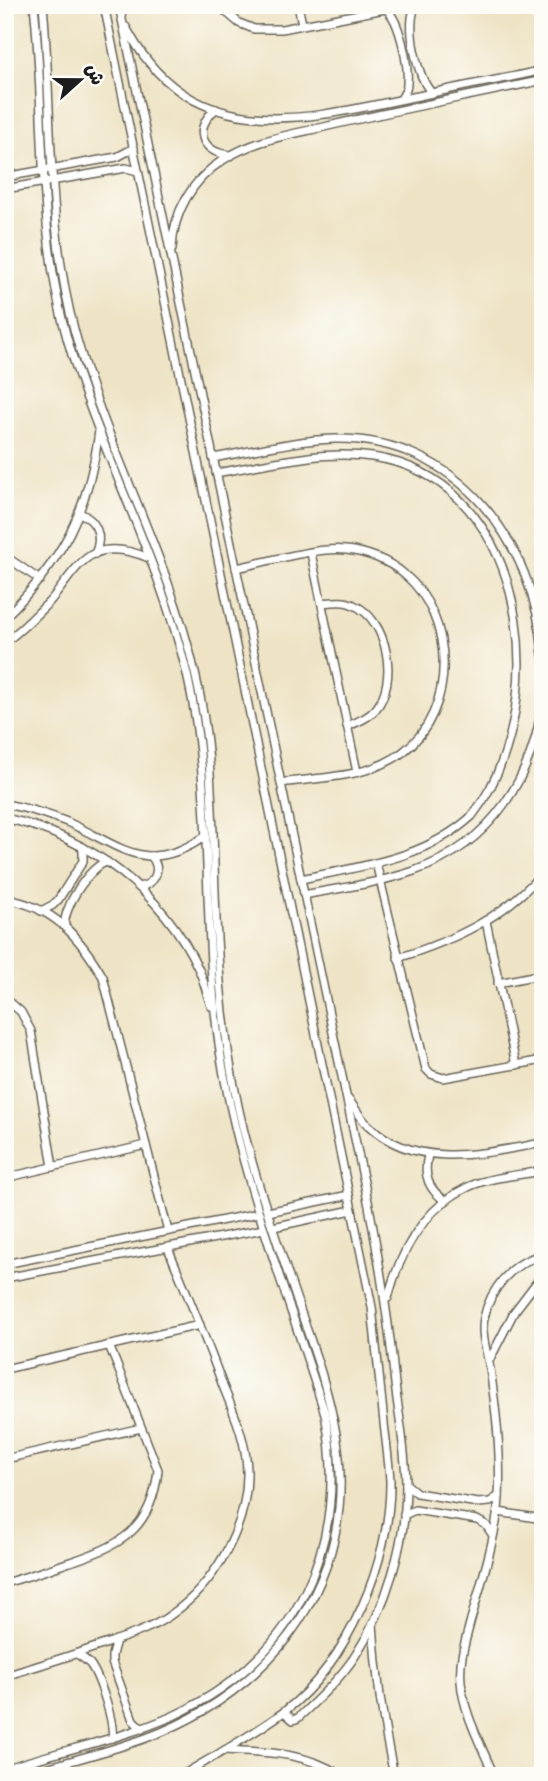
<svg xmlns="http://www.w3.org/2000/svg" width="548" height="1781" viewBox="0 0 548 1781" font-family="'Balsamiq Sans','Playpen Sans Arabic',sans-serif">
	<style>
		.lines { fill: none; stroke-linecap: round; stroke-linejoin: round }
		.street-casing { stroke: #666257; stroke-width: 10 }
		.street { stroke: #fff; stroke-width: 7 }
	</style>
	<rect width="100%" height="100%" fill="#fdfcf7"/>
	<filter id="ink" filterUnits="userSpaceOnUse"><feTurbulence type="fractalNoise" baseFrequency=".0143" numOctaves="2"/><feDisplacementMap in="SourceGraphic" scale="14" xChannelSelector="R" yChannelSelector="G"/><feConvolveMatrix kernelMatrix="1 2 1 2 8 2 1 2 1" color-interpolation-filters="sRGB"/></filter>
	<filter id="wash" filterUnits="userSpaceOnUse"><feTurbulence type="fractalNoise" baseFrequency=".00686" numOctaves="4" result="noise"/><feDisplacementMap in="SourceGraphic" scale="28" xChannelSelector="R" yChannelSelector="G"/><feGaussianBlur stdDeviation="1.57" result="paint"/><feColorMatrix in="noise" values="0 0 0 0 0 0 0 0 0 0 0 0 0 0 0 0 0 1.4 0 .05"/><feComposite in="paint" operator="in"/></filter>
	<g filter="url(#wash)">
		<rect width="100%" height="100%" fill="#eee3c5"/>
	</g>
	<g filter="url(#ink)">
		<g class="lines">
			<g class="street-casing">
				<g id="street">
					<path d="M104,5l268,1302c4,39 8,77 12,116 2,19 5,39 6,58 1,80 -42,181 -105,230 -32,24 -69,44 -104,65"/>
					<path d="M119,5l250,1201c11,59 20,118 26,178 4,33 11,68 11,101 0,57 -19,122 -51,171 -15,23 -37,43 -57,62l-5,2 -9,-8"/>
					<polyline points="218,5 239,23 254,29 282,29 405,5"/>
					<polyline points="298,5 302,24"/>
					<path d="M416,5c-11,19 1,74 16,88"/>
					<path d="M386,9c14,11 23,57 21,75 0,6 -3,10 -6,15"/>
					<path d="M126,27c66,127 185,91 297,68 26,-6 52,-11 78,-16 14,-3 29,-5 42,-10"/>
					<path d="M216,109c-23,18 -16,44 14,46"/>
					<polyline points="5,177 117,157 134,148"/>
					<polyline points="5,189 126,168 138,171"/>
					<path d="M172,249c1,-37 20,-69 51,-89 30,-20 66,-25 101,-33 72,-17 146,-31 219,-47"/>
					<path d="M213,458c40,-7 81,-18 122,-19 122,-2 200,103 208,216"/>
					<path d="M216,473c60,-10 124,-29 183,-10 138,44 149,257 73,353 -47,43 -110,50 -171,63"/>
					<path d="M80,513c17,8 23,23 15,41"/>
					<polyline points="311,553 357,772"/>
					<polyline points="5,556 40,580"/>
					<path d="M236,568c30,-6 80,-21 110,-18 20,2 42,10 58,24 52,43 53,137 -1,178 -33,26 -82,25 -122,31"/>
					<path d="M322,603c11,-1 22,-3 32,2 34,15 45,77 21,105 -7,8 -17,12 -28,16"/>
					<path d="M5,617c57,-55 84,-107 94,-186"/>
					<path d="M5,642c16,-11 31,-27 45,-41 14,-15 26,-39 45,-48 18,-7 37,-2 54,5"/>
					<path d="M5,804c22,4 42,10 62,18 55,24 78,55 139,14"/>
					<path d="M5,818c84,19 158,73 194,152 5,11 8,24 12,36"/>
					<polyline points="376,863 426,1069 431,1074 443,1078 543,1060"/>
					<path d="M139,887c17,-3 23,-18 12,-31"/>
					<path d="M304,895c36,-7 75,-12 110,-24 78,-27 121,-95 129,-175"/>
					<path d="M5,899c48,7 75,38 98,78l65,254"/>
					<polyline points="41,911 53,905 58,900 83,861 83,847"/>
					<polyline points="486,921 516,1065"/>
					<path d="M65,926c-3,-17 25,-61 42,-64"/>
					<path d="M398,958c56,-18 106,-40 145,-86"/>
					<polyline points="498,983 543,974"/>
					<polyline points="5,998 21,1012 31,1031 53,1167"/>
					<path d="M348,1099c7,8 12,19 20,26 49,46 116,28 175,18"/>
					<path d="M428,1155c-5,20 0,35 18,46"/>
					<polyline points="5,1178 146,1145"/>
					<polyline points="268,1212 349,1195"/>
					<polyline points="273,1227 352,1210"/>
					<polyline points="5,1264 259,1213"/>
					<polyline points="5,1278 264,1229"/>
					<path d="M388,1298c12,-46 34,-89 80,-111 22,-10 51,-12 75,-16"/>
					<polyline points="489,1361 514,1312 543,1274"/>
					<polyline points="5,1369 200,1325"/>
					<polyline points="5,1459 141,1428"/>
					<polyline points="406,1484 417,1493 478,1503 490,1502 499,1496"/>
					<polyline points="498,1512 543,1519"/>
					<polyline points="404,1515 415,1510 477,1520 486,1525 492,1534"/>
					<path d="M5,1583c21,-6 42,-13 62,-20 53,-17 85,-33 91,-93l-49,-125"/>
					<path d="M373,1624c3,52 10,101 21,152"/>
					<polyline points="116,1640 112,1655 112,1662 133,1720 142,1729"/>
					<path d="M77,1654c5,3 9,6 13,10 9,12 25,59 22,74"/>
					<path d="M5,1676c36,-11 71,-22 106,-34 20,-7 41,-14 58,-26 45,-30 79,-89 78,-144 0,-30 -13,-59 -24,-86 -17,-47 -36,-93 -55,-138"/>
					<path d="M225,1750c40,2 82,2 117,26"/>
					<path d="M5,1769c55,-19 114,-29 168,-53 123,-57 177,-170 152,-302 -38,-122 -88,-243 -106,-370 -18,-123 -4,-249 -32,-370 -28,-116 -87,-222 -120,-336 -31,-110 -21,-221 -33,-333"/>
					<path d="M21,1776c41,-14 84,-23 125,-38 82,-30 152,-90 181,-174 33,-97 -2,-181 -33,-272 -22,-66 -46,-132 -59,-201 -13,-65 -18,-134 -20,-199 -3,-76 -2,-145 -20,-219 -27,-117 -88,-224 -120,-340 -29,-107 -22,-218 -32,-328"/>
					<path d="M494,1776c-12,-30 -31,-63 -33,-95 -2,-21 4,-38 9,-58 10,-36 27,-89 29,-125 2,-40 -2,-82 -8,-122 -2,-19 -11,-39 -7,-58 6,-29 29,-57 59,-63"/>
				</g>
			</g>
			<use href="#street" class="street"/>
		</g>
	</g>
	<rect width="548" height="1781" fill="none" stroke="#fdfcf7" stroke-width="28"/>
	<g transform="translate(80 80) rotate(69)" stroke="#fdfcf7" stroke-width="5" paint-order="stroke">
	<path d="M0-5L12 26L0 18L-12 26Z" fill="#1c1c1c"/>
	<text y="-10" font-size="19" font-weight="bold" text-anchor="middle" fill="#1c1c1c">ش</text>
	</g>
</svg>
